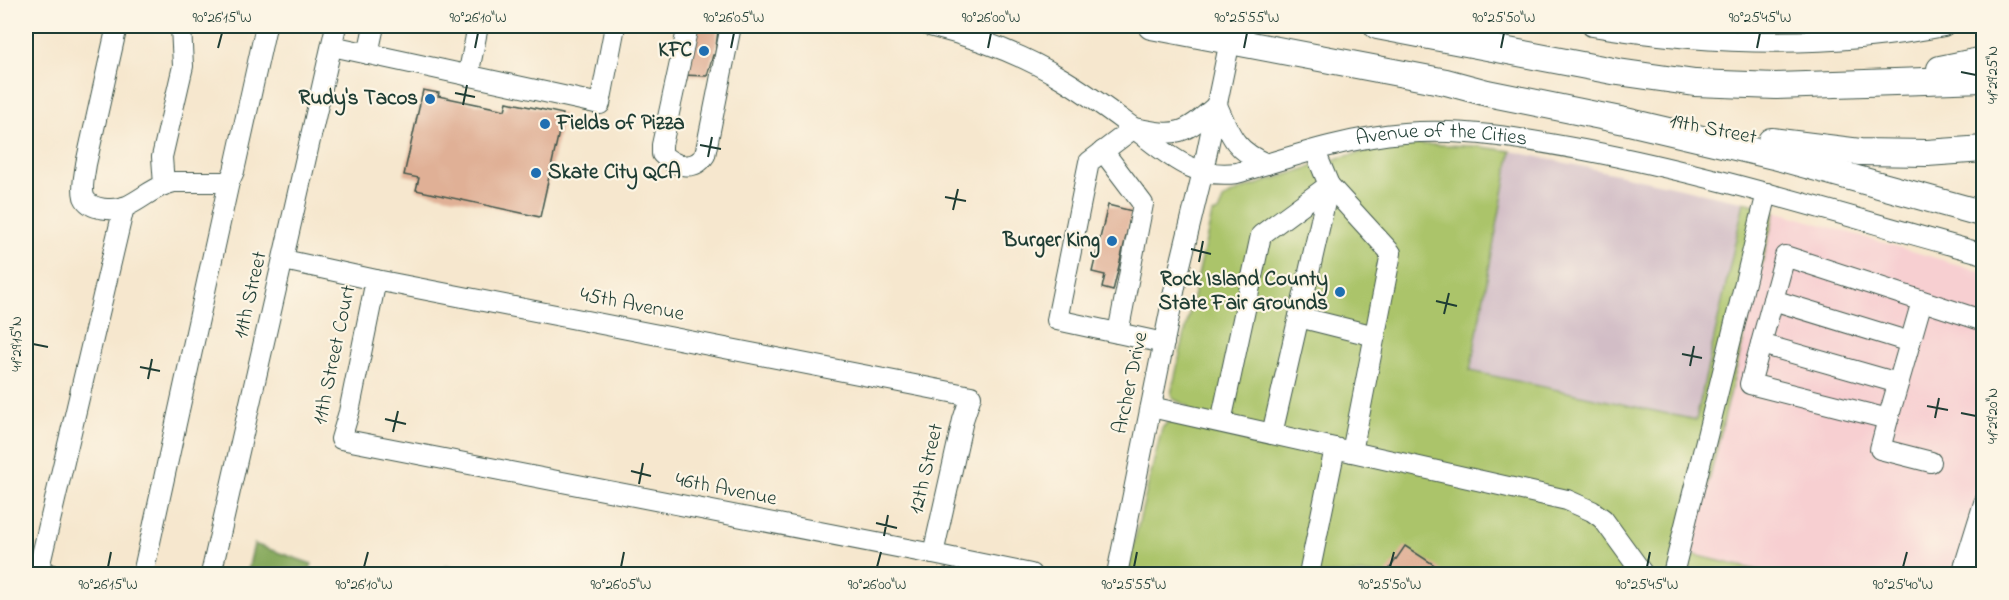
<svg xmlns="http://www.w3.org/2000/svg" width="2009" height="600" viewBox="0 0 2009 600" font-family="'Indie Flower',sans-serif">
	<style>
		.built { fill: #f7cfd1 }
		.industrial { fill: #d2bdc6 }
		.green { fill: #abc46a; stroke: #65804f; stroke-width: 1.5 }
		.forest { fill: #88aa5e; stroke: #547449; stroke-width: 1.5 }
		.building { fill: #e0b096 }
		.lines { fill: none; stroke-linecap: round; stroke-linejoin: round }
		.minor-casing { stroke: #3f564b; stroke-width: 22 }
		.major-casing { stroke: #3f564b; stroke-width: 28 }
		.minor { stroke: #fff; stroke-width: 20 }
		.major { stroke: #fff; stroke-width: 26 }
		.ticks { fill: none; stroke: #1f3d34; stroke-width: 2 }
		.poi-dot { fill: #1f6fb2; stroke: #fcf5e5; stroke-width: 2 }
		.labels { text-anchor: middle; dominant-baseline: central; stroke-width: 4.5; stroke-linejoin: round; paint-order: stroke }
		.poi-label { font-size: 21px; font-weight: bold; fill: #1f3d34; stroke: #fcf5e5; text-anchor: end }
		.street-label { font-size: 21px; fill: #1f3d34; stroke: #fcf5e5 }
		.neatline { fill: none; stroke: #1f3d34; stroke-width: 2 }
		.ticks-label { font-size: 15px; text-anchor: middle; fill: #1f3d34 }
	</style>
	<rect width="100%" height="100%" fill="#fcf5e5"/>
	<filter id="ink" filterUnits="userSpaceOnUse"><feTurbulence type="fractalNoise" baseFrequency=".0167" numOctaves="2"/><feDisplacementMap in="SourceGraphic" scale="12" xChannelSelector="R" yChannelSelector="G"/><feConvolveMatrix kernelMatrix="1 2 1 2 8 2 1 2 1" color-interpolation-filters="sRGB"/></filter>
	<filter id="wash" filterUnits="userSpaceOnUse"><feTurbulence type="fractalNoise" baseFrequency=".008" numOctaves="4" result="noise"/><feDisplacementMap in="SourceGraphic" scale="24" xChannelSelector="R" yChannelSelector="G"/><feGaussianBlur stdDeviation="1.35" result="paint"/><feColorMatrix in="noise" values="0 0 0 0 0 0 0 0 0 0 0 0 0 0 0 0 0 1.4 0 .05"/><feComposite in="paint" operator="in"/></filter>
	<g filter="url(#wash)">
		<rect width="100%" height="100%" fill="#f6e7ce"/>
		<polygon class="built" points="1775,211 1983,272 1983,574 1772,574 1691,554"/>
		<polygon class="industrial" points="1511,151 1745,202 1696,420 1470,371"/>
		<polygon class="green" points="1413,144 1474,146 1511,151 1470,371 1696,420 1744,202 1775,211 1691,554 1772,574 1151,574 1151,572 1132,571 1128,567 1162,428 1168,422 1182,423 1188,406 1173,399 1171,394 1212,214 1218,212 1224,198 1243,189 1342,157 1364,152"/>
		<g class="forest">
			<polygon points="254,544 312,564 308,574 247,574"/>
			<polygon points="445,566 501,574 442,574"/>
		</g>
		<g id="blocks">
			<g class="building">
				<polygon points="414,26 437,26 436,31"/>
				<polygon points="698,26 718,31 715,55 713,55 707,76 682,75"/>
				<polygon points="423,90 439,93 438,96 505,110 507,102 563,114 540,217 416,190 419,178 404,175"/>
				<polygon points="1108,205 1132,211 1113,291 1102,288 1105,275 1092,272"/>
				<polygon points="1405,546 1442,570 1439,574 1386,574"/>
			</g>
		</g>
	</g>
	<g filter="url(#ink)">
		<use href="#blocks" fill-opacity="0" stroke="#3f564b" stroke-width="1.5"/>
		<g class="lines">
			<g class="minor-casing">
				<g id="minor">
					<path d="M117,26l-31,138c-1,9 -5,23 -2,33 6,14 31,14 43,9 13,-6 24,-16 37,-21l-2,-28 21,-91 -2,-40"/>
					<path d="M688,26l-26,119v9c12,12 32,18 43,1l26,-129"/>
					<path id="s1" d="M930,26c44,11 91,28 131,52 24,14 48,32 71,49 35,26 58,52 105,46 53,-16 112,-36 167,-40 61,-5 121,6 180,17 136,26 267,68 400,104"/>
					<path d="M1592,26c116,19 236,23 352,0"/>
					<polyline points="332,46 600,104 615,26"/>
					<polyline points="368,54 374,26"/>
					<polyline points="468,76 478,26"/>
					<polyline points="1103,151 1143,204 1118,333"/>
					<polyline points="1315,151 1329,185 1391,253 1352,452"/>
					<polyline points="164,185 174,182 229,182"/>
					<polyline points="284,260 376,280 971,396 963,420 933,554"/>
					<polyline points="376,280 349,412 341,439 933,554 1031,574"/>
					<polyline points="1773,300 1910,342"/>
					<polyline points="1922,301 1888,419 1750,384 1785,256 1984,321"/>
					<polyline points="1299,317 1375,336"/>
					<path d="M1164,343l-107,-23 32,-158 45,-34c44,9 49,7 83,-23 13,30 18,46 50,59"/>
					<polyline points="1761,344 1898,383"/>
					<polyline points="1151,407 1567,500 1592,511 1603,519 1643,574"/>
					<polyline points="1888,419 1880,449 1931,462"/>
					<polyline points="1221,422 1261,235 1329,185"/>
					<polyline points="1272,434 1329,185"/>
					<polyline points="1965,564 1984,568"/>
					<polyline points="50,574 38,572 124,207"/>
					<polyline points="143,574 229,182 234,171 266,26"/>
					<polyline points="211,574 336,26"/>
					<polyline points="1117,574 1176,282 1203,171 1233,26"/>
					<polyline points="1309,574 1335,448"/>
					<polyline points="1673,574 1767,193"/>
					<polyline points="1962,574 1984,503"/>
				</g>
			</g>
			<g class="major-casing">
				<g id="major">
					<polyline points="1151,26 1446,82 1487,93 1625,121 1774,156 1984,214"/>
					<polyline points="1377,26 1618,72 1695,83 1776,86 1984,79"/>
					<polyline points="1940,69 1984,60"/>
					<polyline points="1771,141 1860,152 1927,153 1984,149"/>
				</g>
			</g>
			<use href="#minor" class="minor"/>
			<use href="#major" class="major"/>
		</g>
	</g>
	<path class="ticks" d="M218,48l4,-15M475,48l3,-15M731,48l3,-15M988,48l3,-15M1244,48l3,-15M1501,48l3,-15M1757,48l3,-15M1961,72l15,3M455,93l20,4M463,105l4,-20M700,145l21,4M708,157l4,-20M945,197l21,4M953,210l5,-21M1191,249l20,5M1199,262l4,-21M1436,301l21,5M1444,314l5,-21M33,344l15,3M1682,354l20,4M1690,366l4,-20M140,367l20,4M148,379l4,-20M1927,406l21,4M1961,413l15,3M1935,418l4,-20M385,419l21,5M393,432l5,-21M631,471l20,5M639,484l4,-21M876,523l21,5M884,536l4,-21M108,567l3,-15M364,567l4,-15M621,567l3,-15M877,567l4,-15M1134,567l3,-15M1390,567l4,-15M1647,567l3,-15M1903,567l4,-15"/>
	<g class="poi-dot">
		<circle cx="704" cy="51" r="6"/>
		<circle cx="430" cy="99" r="6"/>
		<circle cx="545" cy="124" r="6"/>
		<circle cx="536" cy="173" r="6"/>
		<circle cx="1112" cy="241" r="6"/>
		<circle cx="1340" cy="292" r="6"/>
	</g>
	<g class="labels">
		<g class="poi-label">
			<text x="692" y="51">KFC</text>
			<text x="418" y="99">Rudy's Tacos</text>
			<text x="557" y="124" text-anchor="start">Fields of Pizza</text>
			<text x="548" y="173" text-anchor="start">Skate City QCA</text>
			<text x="1100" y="241">Burger King</text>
			<text x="1328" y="280">Rock Island County<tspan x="1328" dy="24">State Fair Grounds</tspan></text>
		</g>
		<g class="street-label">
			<text transform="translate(1713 130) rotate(11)">19th Street</text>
			<text stroke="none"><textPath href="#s1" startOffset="556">Avenue of the Cities</textPath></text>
			<text transform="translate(251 295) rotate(-77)">11th Street</text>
			<text transform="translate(632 305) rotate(11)">45th Avenue</text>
			<text transform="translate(335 355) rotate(-78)">11th Street Court</text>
			<text transform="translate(1131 383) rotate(-78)">Archer Drive</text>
			<text transform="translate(927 469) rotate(-77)">12th Street</text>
			<text transform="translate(726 490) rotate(11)">46th Avenue</text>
		</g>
	</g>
	<rect width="2009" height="600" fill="none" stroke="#fcf5e5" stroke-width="66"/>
	<rect x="33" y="33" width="1943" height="534" class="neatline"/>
	<g class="ticks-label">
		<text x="222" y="22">90°26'15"W</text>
		<text x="478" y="22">90°26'10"W</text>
		<text x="734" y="22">90°26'05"W</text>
		<text x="991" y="22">90°26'00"W</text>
		<text x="1247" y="22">90°25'55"W</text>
		<text x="1504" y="22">90°25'50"W</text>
		<text x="1760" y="22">90°25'45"W</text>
		<text transform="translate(1992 75) rotate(-90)" y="5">41°29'25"N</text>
		<text transform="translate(16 344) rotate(-90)" y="5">41°29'15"N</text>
		<text transform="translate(1992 416) rotate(-90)" y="5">41°29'20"N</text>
		<text x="108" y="589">90°26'15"W</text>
		<text x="364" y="589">90°26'10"W</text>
		<text x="621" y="589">90°26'05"W</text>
		<text x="877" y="589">90°26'00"W</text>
		<text x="1134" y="589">90°25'55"W</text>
		<text x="1390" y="589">90°25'50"W</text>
		<text x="1647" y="589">90°25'45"W</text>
		<text x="1903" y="589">90°25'40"W</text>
	</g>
</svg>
